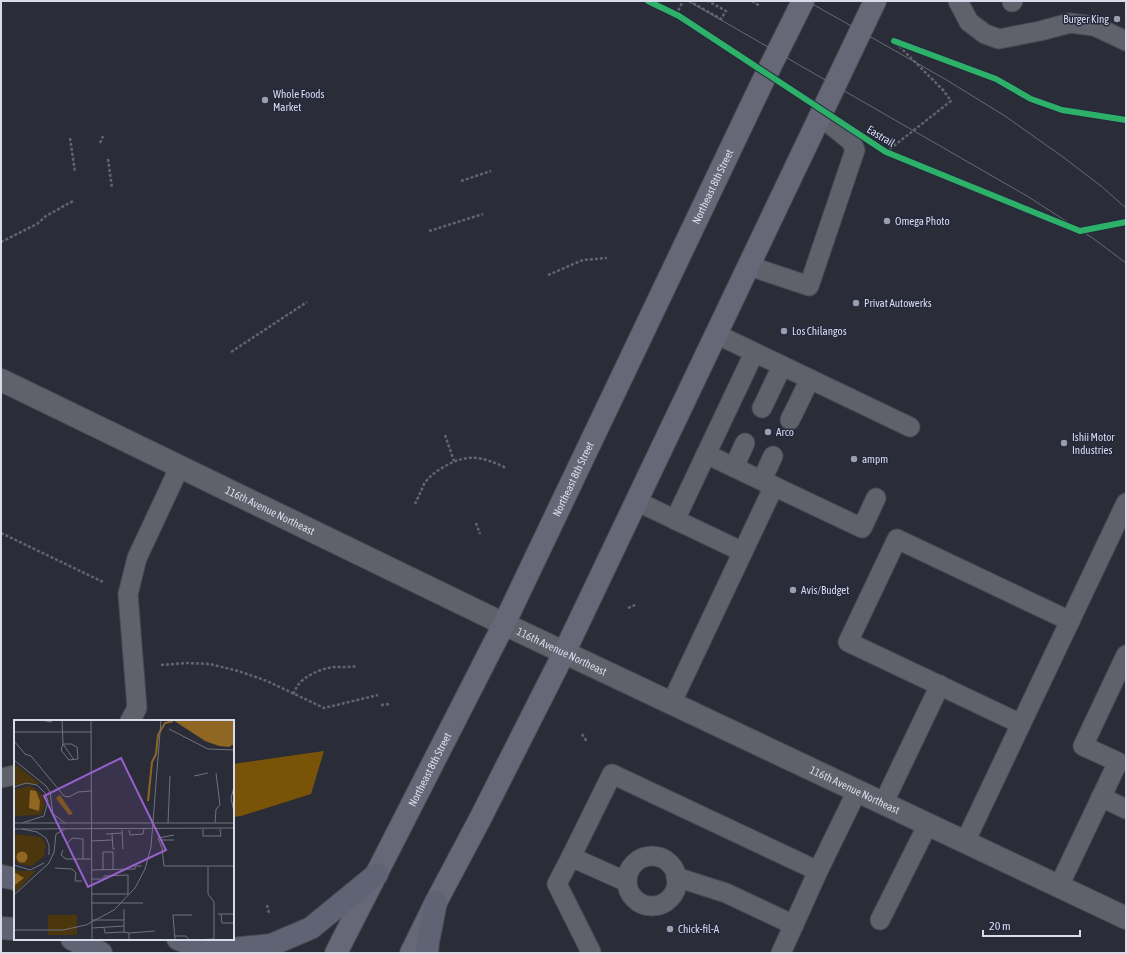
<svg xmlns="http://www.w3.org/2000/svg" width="1127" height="954" viewBox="0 0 1127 954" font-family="'Asap Condensed',sans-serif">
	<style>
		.forest { fill: #795408 }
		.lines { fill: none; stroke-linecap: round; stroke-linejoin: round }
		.lane-casing { stroke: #474953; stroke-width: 21 }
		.secondary-casing { stroke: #474953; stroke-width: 24 }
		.primary-casing { stroke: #474953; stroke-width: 24 }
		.highway-casing { stroke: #474953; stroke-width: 24 }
		.path { stroke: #62646e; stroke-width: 2.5; stroke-dasharray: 3 2; stroke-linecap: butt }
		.lane { stroke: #60626b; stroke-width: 19 }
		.secondary { stroke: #60626b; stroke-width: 22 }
		.primary { stroke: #666877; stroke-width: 22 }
		.highway { stroke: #606374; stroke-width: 22 }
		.tram { stroke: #676a74; stroke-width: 1 }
		.cycleway-casing { stroke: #24293e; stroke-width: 8 }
		.cycleway { stroke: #2db169; stroke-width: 6 }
		.poi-dot { fill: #9b9eac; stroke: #24293e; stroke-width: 1.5 }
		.labels { text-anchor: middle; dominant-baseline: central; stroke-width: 3; stroke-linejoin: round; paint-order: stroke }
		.poi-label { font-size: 11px; fill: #d8dcea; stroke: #24293e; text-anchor: start }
		.street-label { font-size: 11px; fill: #d8dcea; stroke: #24293e }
		.inset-river { fill: none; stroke: #8f6722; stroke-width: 2 }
		.inset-road { fill: none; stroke: #70727f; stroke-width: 1 }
		.view { fill: #9761cc; fill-opacity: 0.15; stroke: #9761cc; stroke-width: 2 }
		.inset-edge { fill: none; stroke: #d8dcea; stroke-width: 2 }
	</style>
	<rect width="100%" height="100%" fill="#2a2c38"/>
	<polygon class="forest" points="324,751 311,794 241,816 233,817 233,764"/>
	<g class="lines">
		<g class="lane-casing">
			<g id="lane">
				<polyline points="958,1 969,22 985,34 999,39 1040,31 1070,23 1094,26 1126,41"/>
				<polyline points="1012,2 1013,1"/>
				<polyline points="749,266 809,286 855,150 851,141 820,116"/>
				<polyline points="716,334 910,427"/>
				<polyline points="762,408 782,366"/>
				<polyline points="790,420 810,379"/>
				<polyline points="706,454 862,528 876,498"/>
				<polyline points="734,467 745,443"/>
				<polyline points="762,480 773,456"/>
				<polyline points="636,501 743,552"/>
				<polyline points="675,520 754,353"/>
				<polyline points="671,704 774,486"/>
				<polyline points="130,721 137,708 128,594 137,558 180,466"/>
				<polyline points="1021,724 848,642 897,539 1070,621"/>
				<polyline points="1,778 15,775"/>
				<polyline points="1101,797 1126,809"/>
				<polyline points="883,804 940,685"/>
				<polyline points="965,842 1126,503"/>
				<circle cx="652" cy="881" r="25"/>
				<polyline points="571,857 627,882"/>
				<polyline points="676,877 726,893 794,925"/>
				<polyline points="1059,886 1118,762 1083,746 1126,655"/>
				<polyline points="880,920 928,824"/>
				<polyline points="591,952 557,884 571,857 612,774 818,871"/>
				<polyline points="781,953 818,871 857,791"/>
			</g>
		</g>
		<g class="secondary-casing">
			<g id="secondary">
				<path id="s1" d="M1,380l503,244 622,294"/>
			</g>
		</g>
		<g class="primary-casing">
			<g id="primary">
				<path id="s2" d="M336,953l168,-329 257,-539 42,-84"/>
				<polyline points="411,953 436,902 480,819 564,653 875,1"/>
			</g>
		</g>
		<g class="highway-casing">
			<g id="highway">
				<polyline points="1,876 15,879"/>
				<polyline points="1,928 15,929"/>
				<polyline points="72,939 101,953"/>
				<polyline points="178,939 186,942 222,950 271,945 311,928 377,874"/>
				<polyline points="427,953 428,942 436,902"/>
			</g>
		</g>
		<g class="path">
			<polyline points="689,1 721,19 726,11 708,1"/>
			<polyline points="752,1 760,6"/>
			<polyline points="676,15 683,1"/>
			<polyline points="70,138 75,172"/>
			<polyline points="100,143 103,136"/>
			<polyline points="886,152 951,101 943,90 894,41"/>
			<polyline points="108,159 112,188"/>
			<polyline points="461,181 491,171"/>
			<polyline points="429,231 483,214"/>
			<polyline points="1,242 37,224 46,216 73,201"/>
			<polyline points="548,275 583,260 607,258"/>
			<polyline points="231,352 307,302"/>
			<polyline points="445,435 454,461"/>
			<path d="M415,504c3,-6 6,-13 9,-20 5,-7 11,-12 18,-16 24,-15 40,-12 64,0"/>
			<polyline points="476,523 480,534"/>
			<polyline points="1,533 103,582"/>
			<polyline points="628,608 635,605"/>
			<polyline points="161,665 187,663 210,664 238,671 267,681 324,708 378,695"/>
			<path d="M293,694c2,-3 3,-6 5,-9 6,-8 20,-15 30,-17 9,-2 19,0 29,-2"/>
			<polyline points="381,705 390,704"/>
			<polyline points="582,734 587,742"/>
			<polyline points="267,905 269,913"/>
		</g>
		<use href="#lane" class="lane"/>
		<use href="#secondary" class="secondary"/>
		<use href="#primary" class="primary"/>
		<use href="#highway" class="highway"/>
		<g class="tram">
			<polyline points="688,1 1027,196 1094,239 1126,263"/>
			<polyline points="807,1 945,79 1005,116 1063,157 1101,186 1126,208"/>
		</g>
		<g class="cycleway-casing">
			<g id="cycleway">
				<polyline points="648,1 679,16 886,152 1080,231 1126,222"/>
				<polyline points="894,41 996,79 1031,99 1062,110 1126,120"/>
			</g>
		</g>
		<use href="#cycleway" class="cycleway"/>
	</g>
	<g class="poi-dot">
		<circle cx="1117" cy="19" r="4"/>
		<circle cx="265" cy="100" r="4"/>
		<circle cx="887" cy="221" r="4"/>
		<circle cx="856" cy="303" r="4"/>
		<circle cx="784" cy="331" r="4"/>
		<circle cx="768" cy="432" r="4"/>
		<circle cx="1064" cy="443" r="4"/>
		<circle cx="854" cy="459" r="4"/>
		<circle cx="793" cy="590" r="4"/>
		<circle cx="670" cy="929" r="4"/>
	</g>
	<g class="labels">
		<g class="poi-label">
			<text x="1109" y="19" text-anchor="end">Burger King</text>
			<text x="273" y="94">Whole Foods<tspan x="273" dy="13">Market</tspan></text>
			<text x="895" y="221">Omega Photo</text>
			<text x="864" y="303">Privat Autowerks</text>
			<text x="792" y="331">Los Chilangos</text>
			<text x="776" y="432">Arco</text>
			<text x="1072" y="437">Ishii Motor<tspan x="1072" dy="13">Industries</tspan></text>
			<text x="862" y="459">ampm</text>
			<text x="801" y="590">Avis/Budget</text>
			<text x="678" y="929">Chick-fil-A</text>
		</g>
		<g class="street-label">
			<text transform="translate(881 136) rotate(31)">Eastrail</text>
			<text stroke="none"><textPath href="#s2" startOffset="854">Northeast 8th Street</textPath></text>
			<text stroke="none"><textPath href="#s2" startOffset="530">Northeast 8th Street</textPath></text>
			<text stroke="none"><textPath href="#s1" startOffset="299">116th Avenue Northeast</textPath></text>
			<text stroke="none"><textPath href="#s1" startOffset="623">116th Avenue Northeast</textPath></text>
			<text stroke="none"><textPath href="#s2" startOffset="206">Northeast 8th Street</textPath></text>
			<text stroke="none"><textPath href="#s1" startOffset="947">116th Avenue Northeast</textPath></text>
		</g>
	</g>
	<g transform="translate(14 720)">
		<rect width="220" height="220" fill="#2a2c38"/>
		<path d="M0,43l26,21 -26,1zM14,66l5,1 9,8 3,10 -4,10 -27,1v-26zM0,114l27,3 5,8 -2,11 -12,10 -13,-2 -5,-4zM0,148l4,3h18l-22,23zM34,195h29v20h-29z" fill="#4c360e"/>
		<path d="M46,75l13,19 -4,1 -11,-14 -2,-3z" fill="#795408"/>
		<path d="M159,0h61v24l-5,3 -10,-1 -14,-5zM16,70l6,1 4,10 -1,10 -10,-3zM2.5 137a5.5 5.5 0 1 1 11 0a5.5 5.5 0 1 1-11 0ZM0,152l10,6 -9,7 -1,-1z" fill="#8f6722"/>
		<path class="inset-river" d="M134,81l4,-39 4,-8 2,-19 7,-12 8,-2"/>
		<path class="inset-road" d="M27,0l10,2 2,-2M48,0l1,24 11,16M77,0l1,220M155,9l39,20 26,1M0,12h77M0,21l11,13 6,2 33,40 5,1 9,-5 13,-1M49,24h8l6,3 1,12 -9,1 -8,-10zM0,40l32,26 4,6 3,22 12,9M180,56l14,-3M0,67l12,-4 11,2 8,8 3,8 -4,15 -22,7M220,67l-3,11 3,14M0,103h220M154,103l2,-47M201,103l1,-14 4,-4 -4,-32M0,109l220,-1M8,109l15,3 9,6 3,7v10M189,109v7h18l-1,-7M108,110l1,19M115,110l1,5 13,-1 1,-5M92,114l16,-1M98,114l1,15h2M160,115l-16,3 4,10 2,18h70M147,120h13M77,121l21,-1M53,124l5,-6 11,1v20M49,130l-2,5 5,4h25M0,145l16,5 14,-7M194,147v27l6,8v38M41,148l17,1 4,4 -1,8h7M77,150l44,-1v-3h7M89,150v-18h10v18M77,159h13v-3l24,-1v19h-37M0,175l35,-32 5,-11 2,-18 9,-5M78,183h51M110,189v23l5,1M204,194h16M207,194l1,9h12M78,200h32M78,208l32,-2M90,208l1,5 19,-1M0,210h49l23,-5 28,-15 21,-22 10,-19 6,-22 10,-127M160,216h12l3,4M115,220v-7l26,-2M161,220l-2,-25h19M177,220l23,-1"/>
		<path class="view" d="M107,38l45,92 -78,37 -44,-91z"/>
		<rect width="220" height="220" class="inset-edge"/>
	</g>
	<rect width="1127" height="954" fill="none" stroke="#d8dcea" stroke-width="4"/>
	<path d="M983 930v6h97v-6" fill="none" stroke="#d8dcea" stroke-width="2"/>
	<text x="989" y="930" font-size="12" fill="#d8dcea" stroke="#24293e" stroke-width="3" paint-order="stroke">20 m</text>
</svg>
